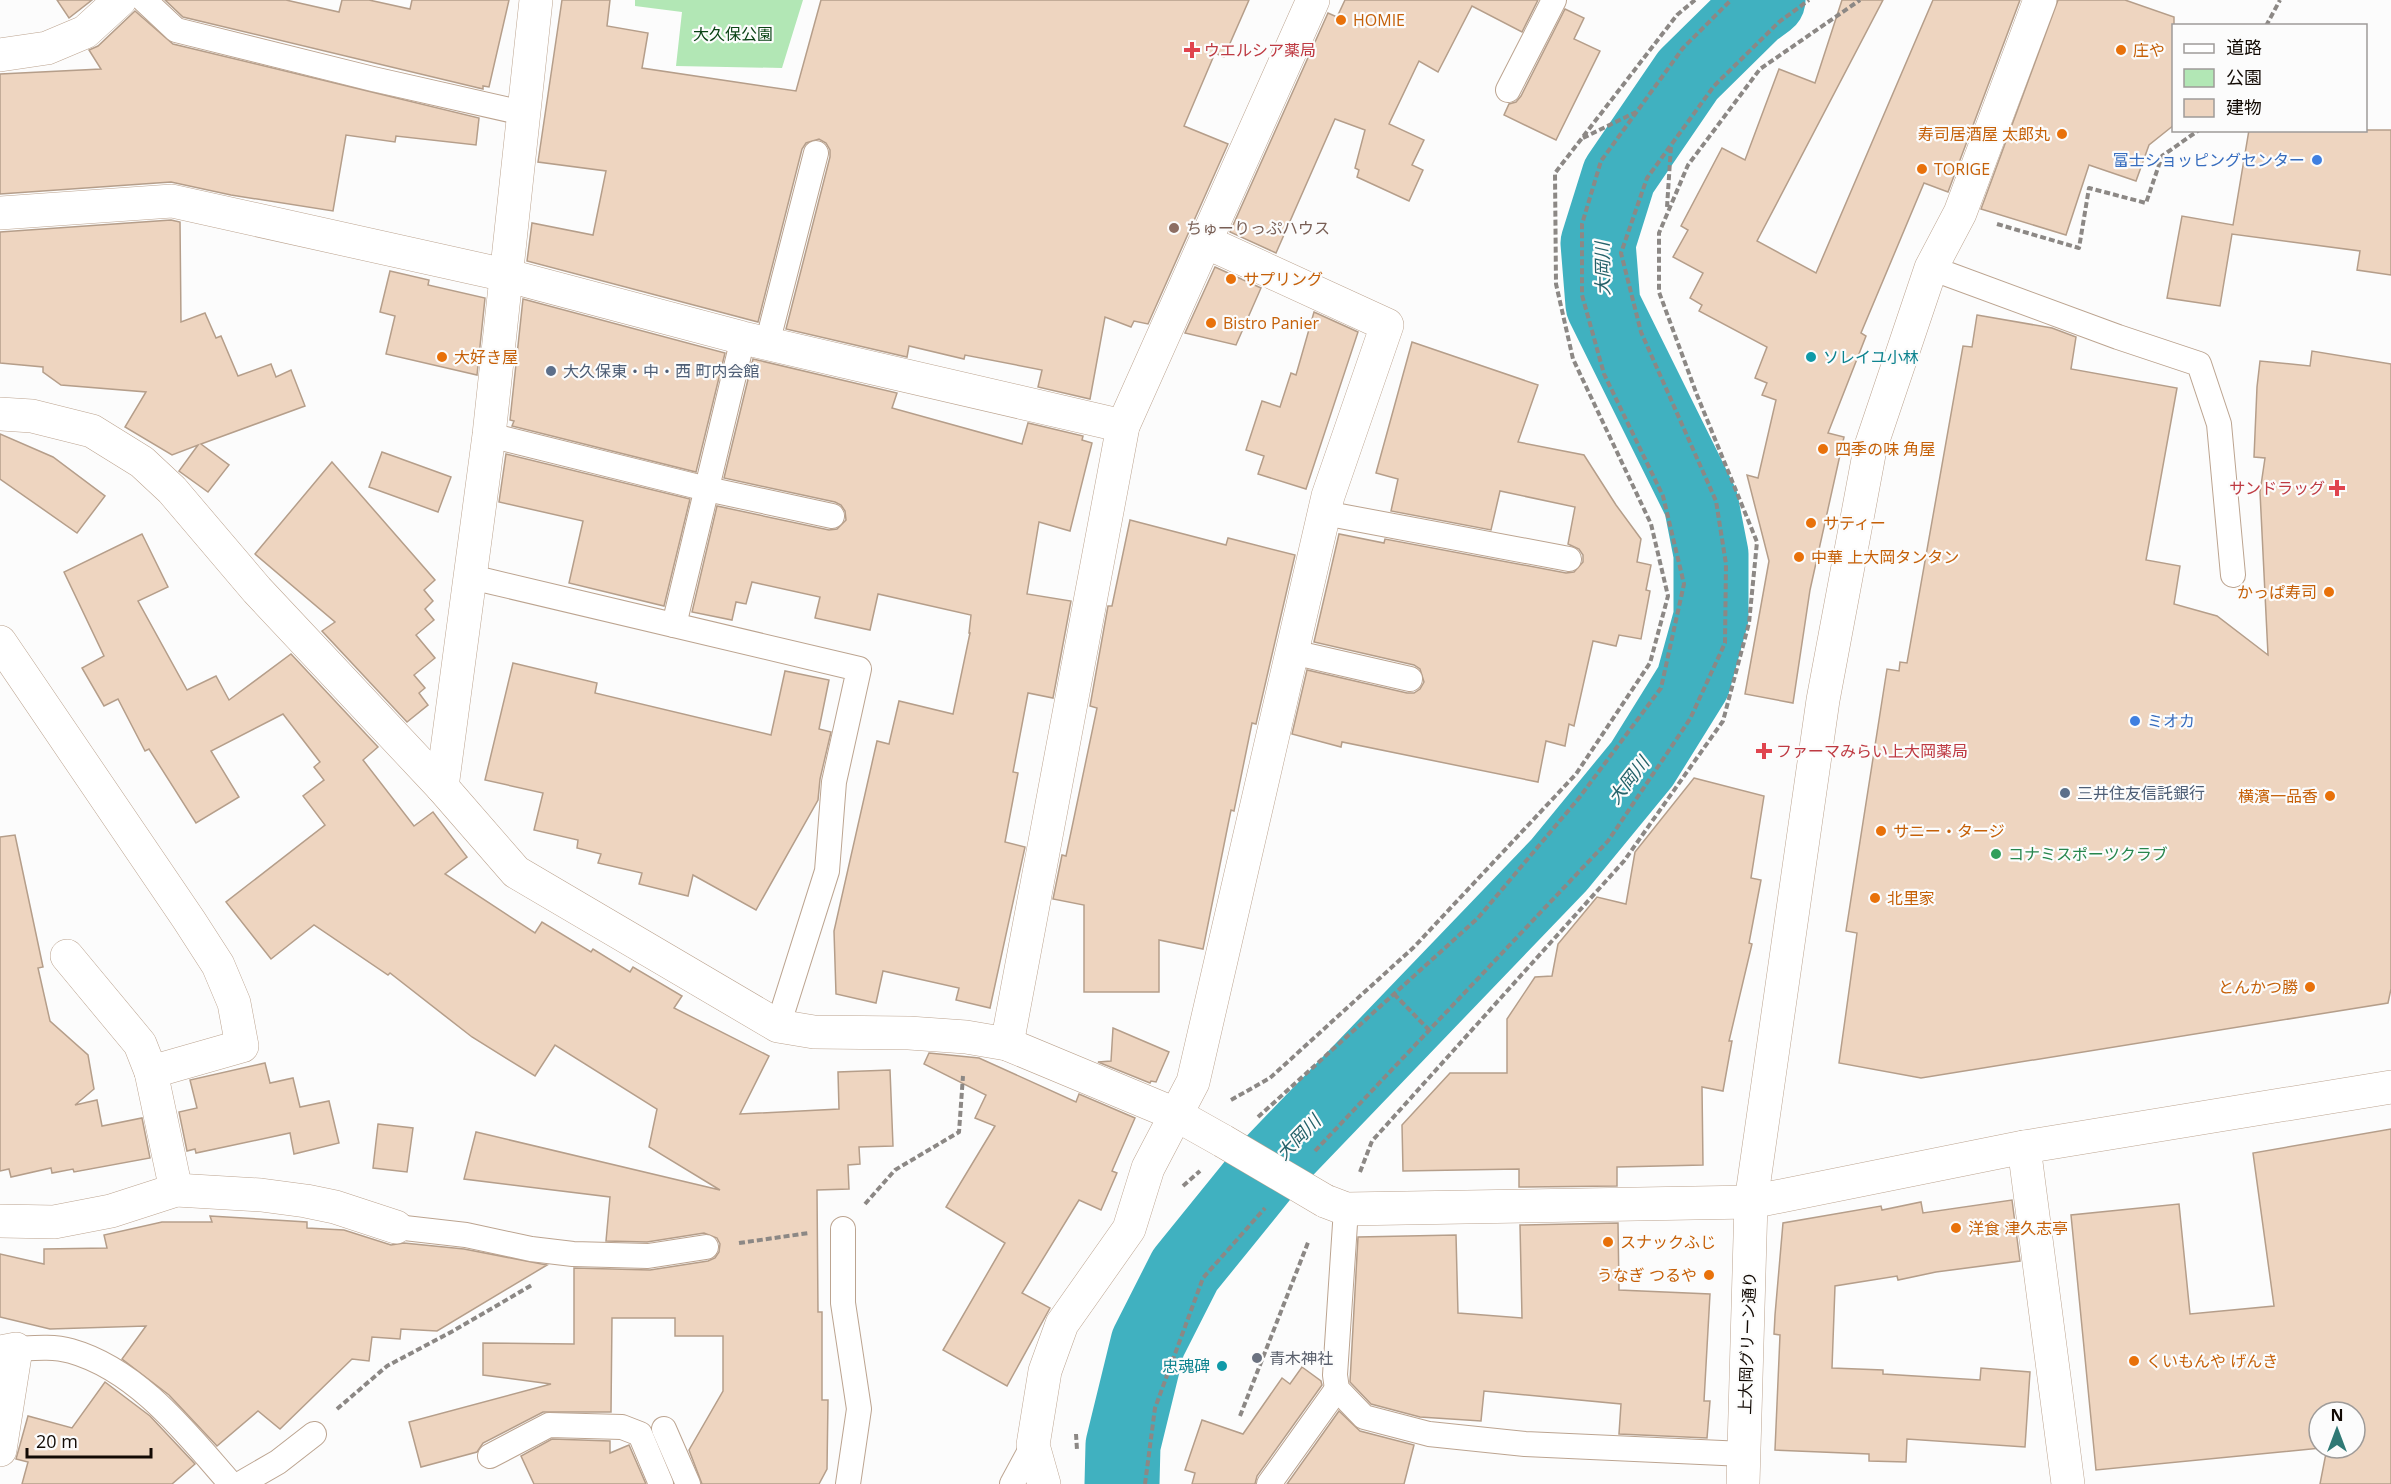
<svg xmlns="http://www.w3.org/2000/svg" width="2391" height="1484" viewBox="0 0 2391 1484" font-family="'Open Sans','Noto Sans JP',sans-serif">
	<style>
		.green { fill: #b2e7b5 }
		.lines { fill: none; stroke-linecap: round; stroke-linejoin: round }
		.river { stroke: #40b1c0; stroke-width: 75 }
		.building { fill: #eed5c0; stroke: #b59e8a; stroke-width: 1.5 }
		.lane-casing { stroke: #bca490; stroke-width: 26 }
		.street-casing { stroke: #bca490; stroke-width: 34 }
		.secondary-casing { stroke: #bca490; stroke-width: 34 }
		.path { stroke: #8c8885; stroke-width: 4; stroke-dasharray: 6 3; stroke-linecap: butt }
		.lane { stroke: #fff; stroke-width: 24 }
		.street { stroke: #fff; stroke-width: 33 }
		.secondary { stroke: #fff; stroke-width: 33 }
		.secondary-bridge-casing { stroke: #bca490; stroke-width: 34; stroke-linecap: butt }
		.secondary-bridge { stroke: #fff; stroke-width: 33 }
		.food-dot { fill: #e8710a; stroke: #fcfcfc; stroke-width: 2 }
		.health-dot { fill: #e0444e; stroke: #fcfcfc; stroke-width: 2 }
		.shop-dot { fill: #3f7fe0; stroke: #fcfcfc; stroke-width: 2 }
		.education-dot { fill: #8d6e63; stroke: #fcfcfc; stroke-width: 2 }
		.culture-dot { fill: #0f9aa8; stroke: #fcfcfc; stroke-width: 2 }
		.service-dot { fill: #5c6f8a; stroke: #fcfcfc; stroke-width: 2 }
		.leisure-dot { fill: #2e9e5b; stroke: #fcfcfc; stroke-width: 2 }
		.worship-dot { fill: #6b7280; stroke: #fcfcfc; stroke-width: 2 }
		.labels { text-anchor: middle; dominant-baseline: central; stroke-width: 4.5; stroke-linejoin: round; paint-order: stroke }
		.food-label { font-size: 16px; fill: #c56008; stroke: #fcfcfc; text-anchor: start }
		.park-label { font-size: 16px; fill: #0a4315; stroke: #fcfcfc }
		.health-label { font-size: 16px; fill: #be3a42; stroke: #fcfcfc; text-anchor: start }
		.shop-label { font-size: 16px; fill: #366cbe; stroke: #fcfcfc; text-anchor: end }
		.education-label { font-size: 16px; fill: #785e54; stroke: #fcfcfc; text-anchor: start }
		.culture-label { font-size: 16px; fill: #0d838f; stroke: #fcfcfc; text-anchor: start }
		.service-label { font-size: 16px; fill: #4e5e75; stroke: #fcfcfc; text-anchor: start }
		.leisure-label { font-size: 16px; fill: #27864d; stroke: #fcfcfc; text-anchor: start }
		.street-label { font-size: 16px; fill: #120a04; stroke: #fcfcfc }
		.worship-label { font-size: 16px; fill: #5b616d; stroke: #fcfcfc; text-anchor: start }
		.water-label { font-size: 18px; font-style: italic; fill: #246169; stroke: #fcfcfc }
	</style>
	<rect width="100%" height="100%" fill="#fcfcfc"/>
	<polygon class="green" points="635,0 803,0 782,68 676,66 682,12 635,6"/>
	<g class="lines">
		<polyline class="river" points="1122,1484 1123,1445 1148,1343 1185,1270 1266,1170 1559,865 1642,764 1693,682 1711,617 1711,554 1701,503 1603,305 1598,243 1619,176 1688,75 1753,11 1768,0"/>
	</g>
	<g class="building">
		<polygon points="57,0 92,0 69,18"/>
		<polygon points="165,0 286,0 339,12 342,0 369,0 410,9 412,0 509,0 489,87 483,86 483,89 183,17"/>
		<polygon points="562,0 610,0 607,26 648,33 642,68 796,91 821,0 1249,0 1224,57 1215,53 1184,126 1228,144 1148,324 1134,321 1131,327 1105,317 1090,399 1038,387 1042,370 965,355 964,359 909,346 907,357 786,329 830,157 830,150 826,143 819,139 806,143 802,149 758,322 527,261 532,223 593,235 606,171 538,162"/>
		<polygon points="1345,0 1538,0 1522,32 1472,6 1438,72 1419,61 1389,124 1424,140 1412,165 1423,170 1409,201 1357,177 1359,170 1355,168 1365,130 1335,119 1276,253 1230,232 1328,13 1337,17"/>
		<polygon points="1842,0 1883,0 1757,241 1816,273 1933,0 2020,0 1948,192 1924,183 1861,333 1866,336 1828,433 1844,437 1810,590 1793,703 1745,694 1769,561 1747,475 1758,478 1776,400 1762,395 1767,383 1755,378 1767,347 1699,311 1702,305 1690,298 1703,273 1673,257 1688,230 1681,226 1722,148 1745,160 1779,69 1815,83"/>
		<polygon points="2058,0 2125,0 2174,17 2174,125 2149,145 2136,181 2089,165 2066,235 1981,209"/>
		<polygon points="1565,9 1584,18 1574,39 1600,51 1556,140 1504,115 1509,104 1516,102 1521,96"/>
		<polygon points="135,11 173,44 479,118 476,145 396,136 395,142 346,135 333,211 231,195 171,182 0,194 0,74 101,69 89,50 98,46"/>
		<polygon points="2249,130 2391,130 2391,275 2357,270 2360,251 2232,234 2220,306 2167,298 2182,216 2233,225"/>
		<polygon points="171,220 180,222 181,322 205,313 216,338 221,336 238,376 271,364 276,377 291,370 305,406 201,444 229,465 208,492 179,471 198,445 172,455 125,427 146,392 61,385 43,372 43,367 0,363 0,232"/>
		<polygon points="1215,267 1261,288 1236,345 1185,333"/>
		<polygon points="390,271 429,280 428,285 485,298 477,375 386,354 395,316 380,312"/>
		<polygon points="523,299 725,353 696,472 512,426 514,421 510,420"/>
		<polygon points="1314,312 1358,332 1306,489 1258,474 1264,456 1246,450 1262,401 1280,407 1291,373 1296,375"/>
		<polygon points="1977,315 2052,328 2076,337 2071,369 2177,388 2146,560 2180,566 2174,604 2217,616 2268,655 2260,492 2265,458 2254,457 2257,387 2260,361 2310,366 2312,351 2391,364 2391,989 2388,1003 1921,1078 1839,1063 1857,933 1846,931 1887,669 1899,671 1900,662 1907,663 1963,346 1972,347"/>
		<polygon points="1412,342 1538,385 1518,442 1584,455 1616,505 1641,539 1637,562 1651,565 1646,590 1650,591 1641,639 1619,635 1616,646 1593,641 1574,726 1569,724 1565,746 1546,741 1538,782 1342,742 1341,747 1292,734 1307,670 1407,693 1414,693 1420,689 1424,682 1420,669 1414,665 1314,642 1339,534 1384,543 1385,539 1566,573 1574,572 1583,562 1583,555 1579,549 1568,544 1575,507 1500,491 1491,530 1391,511 1398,479 1376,473"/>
		<polygon points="753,359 897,393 892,408 1022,444 1028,423 1083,436 1082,440 1092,443 1070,531 1039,522 1027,594 1071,601 1053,698 1028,693 1013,772 1018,773 1005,842 1025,847 990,1008 956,1000 959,988 883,971 876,1003 836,994 834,931 877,741 889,744 899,701 953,714 970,633 969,633 971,615 878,594 870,630 815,618 820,597 752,582 746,604 736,602 732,620 692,612 717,506 829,530 837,529 846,520 845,511 841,505 835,502 724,478"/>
		<polygon points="0,434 53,457 105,496 77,533 0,479"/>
		<polygon points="382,452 451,477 438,512 369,487"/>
		<polygon points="506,454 690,499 664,606 569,583 583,521 499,502"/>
		<polygon points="332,462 435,580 424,590 433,601 425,609 434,620 416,635 435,658 414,675 425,688 419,693 428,705 407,722 322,631 335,622 255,554"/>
		<polygon points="1130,520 1226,545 1228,538 1295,555 1256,724 1252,723 1234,811 1231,810 1203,949 1159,940 1159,992 1084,992 1084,905 1053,899 1062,855 1066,856 1097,708 1090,706 1108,606 1112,606"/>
		<polygon points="142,534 168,587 138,601 187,690 216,676 229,700 291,654 378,747 363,760 414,826 433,812 467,857 445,874 535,933 542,922 591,952 593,949 630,972 633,967 682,996 674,1008 769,1056 740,1114 839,1109 838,1072 890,1070 893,1146 859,1147 860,1164 848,1165 849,1189 817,1190 818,1312 822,1312 822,1400 828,1400 827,1469 819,1484 702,1484 689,1450 723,1391 723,1336 675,1336 675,1318 612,1318 611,1412 543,1412 483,1443 477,1452 421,1467 409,1422 551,1384 483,1375 483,1343 574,1344 574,1268 650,1270 708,1261 715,1258 719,1252 720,1244 717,1238 704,1233 647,1242 606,1241 610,1197 464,1179 476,1132 720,1190 649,1147 657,1109 555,1045 535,1076 472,1037 390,973 388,975 314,925 271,959 226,902 325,825 303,796 324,780 314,767 320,762 283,714 211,751 239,797 196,823 149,749 145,751 118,699 104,706 82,668 104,656 64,572"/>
		<polygon points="513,663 597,683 595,693 771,735 785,671 829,680 819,729 831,732 820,779 818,800 756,910 693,875 688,896 639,884 642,873 598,863 601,854 577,848 578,840 534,830 543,793 485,780"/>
		<polygon points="1694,778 1764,796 1751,878 1761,880 1749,943 1752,944 1729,1041 1732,1041 1723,1091 1702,1087 1703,1165 1617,1167 1617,1186 1519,1187 1519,1169 1403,1171 1402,1125 1450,1073 1507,1073 1507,1019 1535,977 1552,976 1558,944 1597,897 1626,904 1635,852"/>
		<polygon points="15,835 43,967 38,968 50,1021 88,1055 94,1089 75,1105 97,1100 102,1126 142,1118 150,1158 74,1172 73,1169 52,1173 51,1168 11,1177 9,1169 0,1171 0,837"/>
		<polygon points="1113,1028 1169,1052 1156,1082 1151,1081 1150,1083 1098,1062 1111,1061"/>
		<polygon points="929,1053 979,1058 1076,1102 1079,1094 1135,1118 1112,1171 1117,1173 1101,1210 1079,1200 1022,1293 1050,1308 1007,1386 943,1350 1005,1243 946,1207 995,1126 975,1118 986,1095 924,1064"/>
		<polygon points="265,1063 270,1083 293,1078 300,1107 329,1101 339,1143 294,1154 290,1133 196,1153 195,1149 187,1151 179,1112 197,1108 190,1080"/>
		<polygon points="378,1124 413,1128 407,1172 373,1168"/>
		<polygon points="2391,1129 2391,1484 2320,1484 2327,1448 2355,1448 2355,1412 2319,1412 2319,1448 2321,1448 2096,1470 2071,1215 2179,1204 2190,1314 2274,1306 2253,1153"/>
		<polygon points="2012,1200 2020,1261 1936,1272 1898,1280 1897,1276 1835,1286 1832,1368 1883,1370 1883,1374 1980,1380 1981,1368 2030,1372 2025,1447 1907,1439 1906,1462 1869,1461 1869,1454 1775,1450 1780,1335 1774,1334 1775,1315 1783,1223 1881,1206 1882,1210 1921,1202 1923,1213"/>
		<polygon points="210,1216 307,1222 307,1228 344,1230 391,1245 404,1243 464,1249 547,1265 437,1331 401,1329 400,1339 372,1337 369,1361 352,1359 280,1429 258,1411 217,1446 169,1395 122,1359 146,1326 50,1329 0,1317 0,1254 44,1264 44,1249 107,1248 104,1235 162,1222 212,1222"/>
		<polygon points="1618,1223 1619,1290 1710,1294 1704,1401 1710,1401 1707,1438 1619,1434 1621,1404 1484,1391 1481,1421 1420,1417 1371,1404 1350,1382 1358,1237 1456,1235 1458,1313 1522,1318 1520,1225"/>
		<polygon points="1302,1367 1321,1381 1322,1385 1257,1476 1255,1484 1192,1484 1195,1473 1185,1470 1202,1420 1243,1434 1282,1378 1290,1384"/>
		<polygon points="105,1382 150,1416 195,1464 172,1484 22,1484 28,1462 16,1459 28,1416 72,1428"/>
		<polygon points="1339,1411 1360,1431 1414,1445 1404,1484 1287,1484"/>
		<polygon points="552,1439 610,1441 610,1453 629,1445 646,1484 534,1484 521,1456"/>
	</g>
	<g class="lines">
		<g class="lane-casing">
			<g id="lane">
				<polyline points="144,0 176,30 373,79 523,113"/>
				<polyline points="1508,90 1554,0"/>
				<polyline points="1931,268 2118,337 2199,364 2219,424 2233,575"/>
				<polyline points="767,344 816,153"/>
				<polyline points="489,435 707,489 832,516"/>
				<polyline points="1324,513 1569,559"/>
				<polyline points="471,577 859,669 834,782 827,871 778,1026"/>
				<polyline points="674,625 743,338"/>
				<polyline points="1292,652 1410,679"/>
				<polyline points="1346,1209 1335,1375 1337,1389 1364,1417 1429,1434 1525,1444 1744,1454"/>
				<polyline points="396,1227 466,1235 531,1249 573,1254 648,1256 706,1247"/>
				<polyline points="843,1229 843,1303 859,1409 848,1484"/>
				<path d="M16,1349c18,-1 37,-3 55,2 67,19 116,83 160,133"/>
				<polyline points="664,1429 688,1484"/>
				<polyline points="490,1456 549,1425 622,1427 640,1434 661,1484"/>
				<polyline points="240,1484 278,1462 314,1434"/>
				<polyline points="1012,1484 1033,1445"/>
				<polyline points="1269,1484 1337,1389"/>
			</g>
		</g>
		<g class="street-casing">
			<g id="street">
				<polyline points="0,55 47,48 85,32 120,0"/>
				<polyline points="0,213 172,201 505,275 743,338 1123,426"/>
				<polyline points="0,642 189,920 218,965 234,1003 242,1046 151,1072"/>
				<polyline points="442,787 489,435 536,0"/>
				<polyline points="67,956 140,1044 151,1072 176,1190"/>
				<polyline points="1007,1044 1123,426 1313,0"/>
				<polyline points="2024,1147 2068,1484"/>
				<polyline points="0,1221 54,1222 111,1211 176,1190 261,1195 306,1201 335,1207 396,1227"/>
				<polyline points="0,1352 16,1349 0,1450"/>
				<polyline points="1044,1484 1033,1445 1045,1371 1062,1324 1129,1229 1148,1168 1193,1082 1328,496 1387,325 1206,242"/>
				<polyline points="1743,1484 1751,1202 1823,700 1870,449 1931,268 1960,213 2040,0"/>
			</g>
		</g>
		<g class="secondary-casing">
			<g id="secondary">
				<polyline points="0,414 32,416 92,431 142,462 172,490 257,590 442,787 516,872 778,1026 814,1032 909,1033 966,1037 1007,1044 1175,1114 1223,1141"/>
				<polyline points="1325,1201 1346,1209 1751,1202 2024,1147 2391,1087"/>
			</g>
		</g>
		<g class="path">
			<polyline points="2266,26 2280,0"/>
			<polyline points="1583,138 1636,112"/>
			<polyline points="1667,207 1671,146"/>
			<polyline points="1997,224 2079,248 2089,188 2146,203 2162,156 2199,130"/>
			<polyline points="1394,994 1429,1030"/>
			<polyline points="1231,1100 1270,1078 1414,947 1576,774 1650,663 1668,596 1651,524 1573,359 1556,284 1555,173 1677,15 1695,0"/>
			<polyline points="1258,1117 1478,918 1579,798 1661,688 1684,584 1663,496 1604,374 1582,295 1582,224 1601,161 1683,48 1731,0"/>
			<polyline points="1315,1151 1608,841 1690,719 1725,643 1726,564 1716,501 1641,332 1621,253 1647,178 1714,86 1779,22 1809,0"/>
			<polyline points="1360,1172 1372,1141 1624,861 1723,721 1749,623 1757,542 1697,395 1659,292 1659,233 1688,165 1760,69 1860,0"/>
			<polyline points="1183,1186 1200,1171"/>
			<polyline points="865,1204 895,1170 959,1132 963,1076"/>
			<polyline points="739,1243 809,1233"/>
			<polyline points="337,1409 387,1366 453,1331 532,1285"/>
			<polyline points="1240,1416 1309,1240"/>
			<polyline points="1076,1434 1077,1450"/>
			<polyline points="1145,1484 1155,1408 1203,1278 1265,1208"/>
		</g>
		<use href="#lane" class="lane"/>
		<use href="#street" class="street"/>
		<use href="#secondary" class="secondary"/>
		<g class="secondary-bridge-casing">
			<polyline id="secondary-bridge" points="1223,1141 1325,1201"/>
		</g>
		<use href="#secondary-bridge" class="secondary-bridge"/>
	</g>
	<g class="food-dot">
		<circle cx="1341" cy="20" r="6"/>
		<circle cx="2121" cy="50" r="6"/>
		<circle cx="2062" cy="134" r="6"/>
		<circle cx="1922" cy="169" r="6"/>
		<circle cx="1231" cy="279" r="6"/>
		<circle cx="1211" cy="323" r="6"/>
		<circle cx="442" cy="357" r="6"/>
		<circle cx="1823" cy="449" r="6"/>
		<circle cx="1811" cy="523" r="6"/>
		<circle cx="1799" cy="557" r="6"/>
		<circle cx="2329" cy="592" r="6"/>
		<circle cx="2330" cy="796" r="6"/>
		<circle cx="1881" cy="831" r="6"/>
		<circle cx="1875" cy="898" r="6"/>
		<circle cx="2310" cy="987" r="6"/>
		<circle cx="1956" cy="1228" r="6"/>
		<circle cx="1608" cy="1242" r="6"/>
		<circle cx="1709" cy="1275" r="6"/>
		<circle cx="2134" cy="1361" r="6"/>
	</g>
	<g class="health-dot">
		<path d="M1189 41h6v6h6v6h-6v6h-6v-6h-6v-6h6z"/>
		<path d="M2334 479h6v6h6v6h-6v6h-6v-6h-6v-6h6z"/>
		<path d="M1761 742h6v6h6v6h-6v6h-6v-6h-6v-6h6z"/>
	</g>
	<g class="shop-dot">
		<circle cx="2317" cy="160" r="6"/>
		<circle cx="2135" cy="721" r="6"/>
	</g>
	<circle class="education-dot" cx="1174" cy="228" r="6"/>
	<g class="culture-dot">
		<circle cx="1811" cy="357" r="6"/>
		<circle cx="1222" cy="1366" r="6"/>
	</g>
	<g class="service-dot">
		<circle cx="551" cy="371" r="6"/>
		<circle cx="2065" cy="793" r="6"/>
	</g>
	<circle class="leisure-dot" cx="1996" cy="854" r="6"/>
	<circle class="worship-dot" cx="1257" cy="1358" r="6"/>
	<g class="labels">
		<g class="food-label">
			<text x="1353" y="20">HOMIE</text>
			<text x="2133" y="50">庄や</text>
			<text x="2050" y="134" text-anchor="end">寿司居酒屋 太郎丸</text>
			<text x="1934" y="169">TORIGE</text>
			<text x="1243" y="279">サプリング</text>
			<text x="1223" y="323">Bistro Panier</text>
			<text x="454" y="357">大好き屋</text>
			<text x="1835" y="449">四季の味 角屋</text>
			<text x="1823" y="523">サティー</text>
			<text x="1811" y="557">中華 上大岡タンタン</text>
			<text x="2317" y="592" text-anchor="end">かっぱ寿司</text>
			<text x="2318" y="796" text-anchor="end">横濱一品香</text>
			<text x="1893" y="831">サニー・タージ</text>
			<text x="1887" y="898">北里家</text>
			<text x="2298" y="987" text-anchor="end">とんかつ勝</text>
			<text x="1968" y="1228">洋食 津久志亭</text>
			<text x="1620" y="1242">スナックふじ</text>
			<text x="1697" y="1275" text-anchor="end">うなぎ つるや</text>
			<text x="2146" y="1361">くいもんや げんき</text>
		</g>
		<g class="park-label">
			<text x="733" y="34">大久保公園</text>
		</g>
		<g class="health-label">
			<text x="1204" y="50">ウエルシア薬局</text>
			<text x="2325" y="488" text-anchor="end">サンドラッグ</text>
			<text x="1776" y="751">ファーマみらい上大岡薬局</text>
		</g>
		<g class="shop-label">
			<text x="2305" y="160">富士ショッピングセンター</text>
			<text x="2147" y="721" text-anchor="start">ミオカ</text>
		</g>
		<g class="education-label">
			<text x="1186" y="228">ちゅーりっぷハウス</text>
		</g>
		<g class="culture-label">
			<text x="1823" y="357">ソレイユ小林</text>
			<text x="1210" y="1366" text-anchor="end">忠魂碑</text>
		</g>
		<g class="service-label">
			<text x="563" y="371">大久保東・中・西 町内会館</text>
			<text x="2077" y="793">三井住友信託銀行</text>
		</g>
		<g class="leisure-label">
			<text x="2008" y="854">コナミスポーツクラブ</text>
		</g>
		<g class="street-label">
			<text transform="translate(1747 1343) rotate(-88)">上大岡グリーン通り</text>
		</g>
		<g class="worship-label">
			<text x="1269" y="1358">青木神社</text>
		</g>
		<g class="water-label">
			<text transform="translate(1602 269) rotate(-91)">大岡川</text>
			<text transform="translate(1628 780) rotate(-52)">大岡川</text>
			<text transform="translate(1298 1137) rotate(-46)">大岡川</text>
		</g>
	</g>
	<rect x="2172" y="24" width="195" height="108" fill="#fcfcfc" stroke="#9e9b99" stroke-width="1.5"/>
	<rect x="2184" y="44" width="30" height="9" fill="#ffffff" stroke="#9e9b99" stroke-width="1.5"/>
	<text x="2226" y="54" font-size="18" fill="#120a04">道路</text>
	<rect x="2184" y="69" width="30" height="18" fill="#b2e7b5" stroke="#9e9b99" stroke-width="1.5"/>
	<text x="2226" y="84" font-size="18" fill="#120a04">公園</text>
	<rect x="2184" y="99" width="30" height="18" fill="#eed5c0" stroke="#9e9b99" stroke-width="1.5"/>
	<text x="2226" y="114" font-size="18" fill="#120a04">建物</text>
	<g transform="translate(2337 1430)"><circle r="28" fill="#fcfcfc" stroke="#9e9b99" stroke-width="1.5"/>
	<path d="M0-4.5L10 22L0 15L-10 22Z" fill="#307975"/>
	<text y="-9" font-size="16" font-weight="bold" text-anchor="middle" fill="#120a04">N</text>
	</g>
	<path d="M27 1448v9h124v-9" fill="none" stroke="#120a04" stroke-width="3"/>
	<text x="36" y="1448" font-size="18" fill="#120a04" stroke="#fcfcfc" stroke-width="4.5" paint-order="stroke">20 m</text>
</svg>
